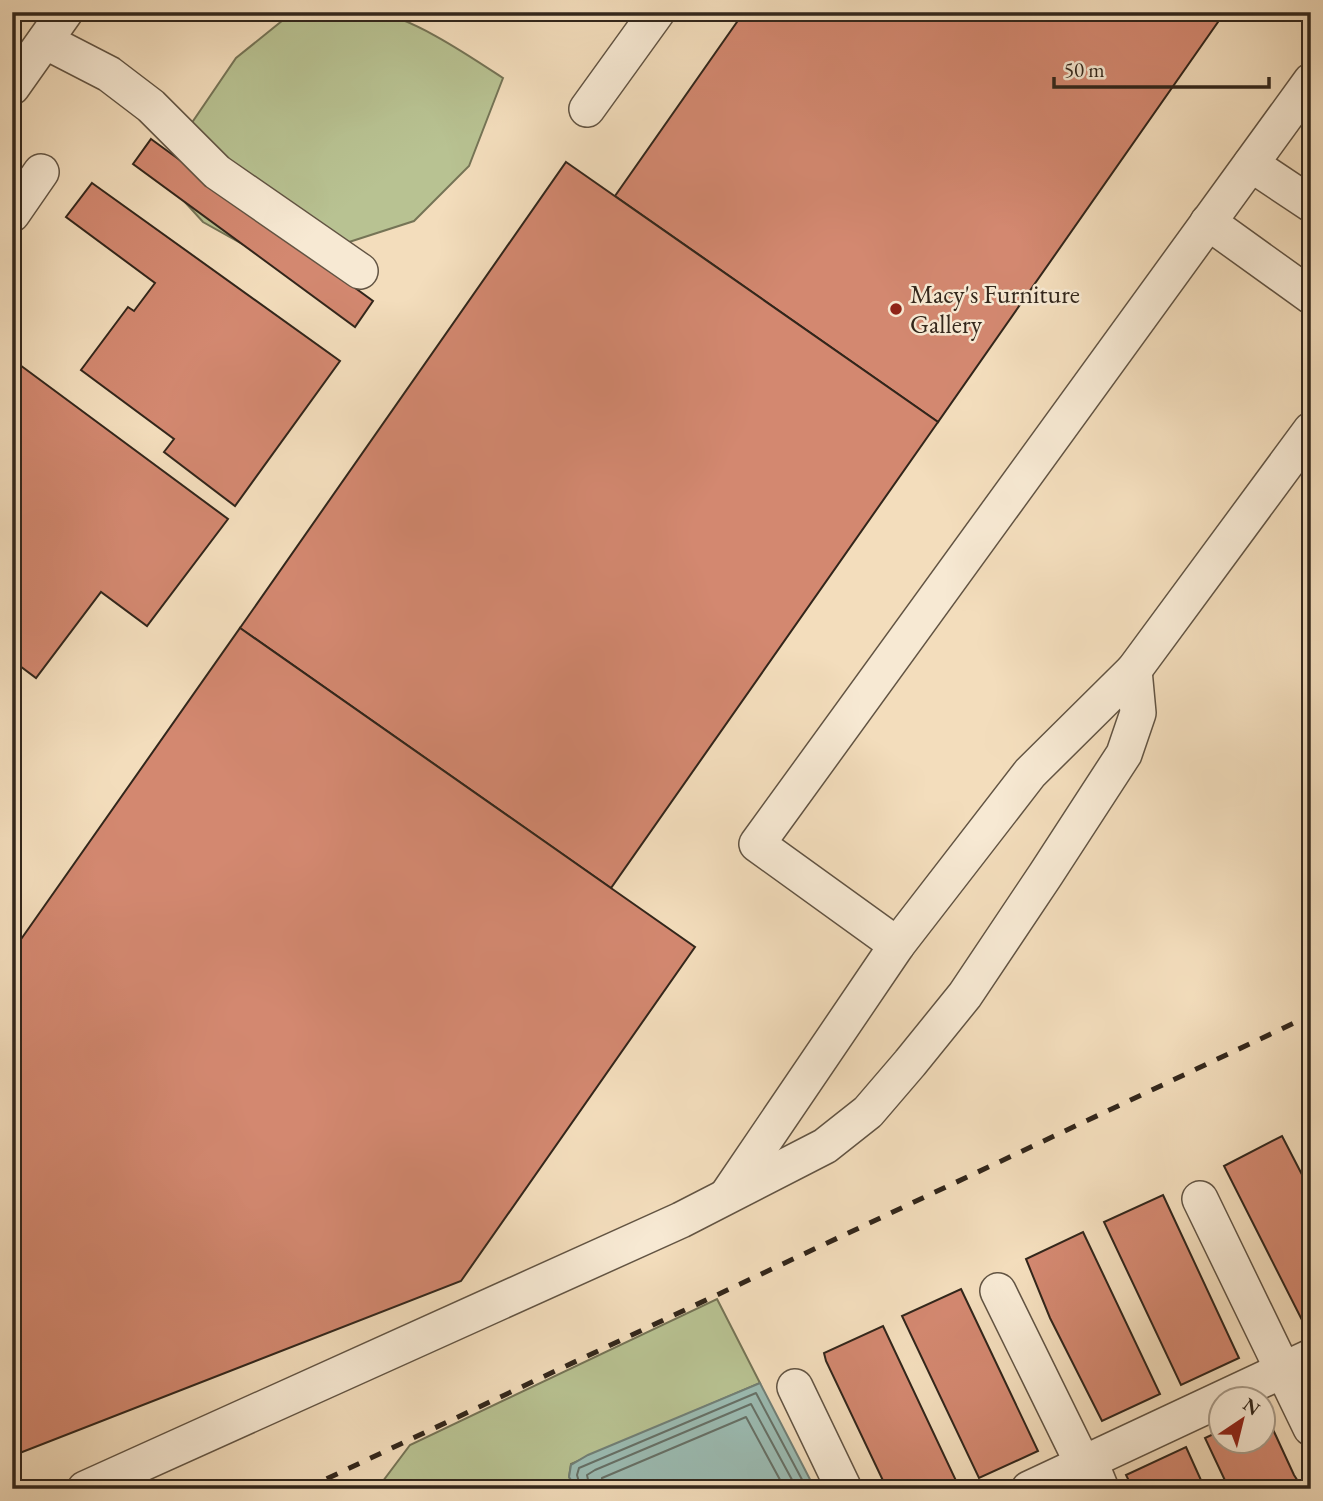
<svg xmlns="http://www.w3.org/2000/svg" width="1323" height="1501" viewBox="0 0 1323 1501" font-family="'EB Garamond',serif">
	<style>
		.green { fill: #b8c292; stroke: #757456; stroke-width: 2 }
		.water { fill: #9bbbb2; stroke: #717f76; stroke-width: 2 }
		.lines { fill: none; stroke-linecap: round; stroke-linejoin: round }
		.shore { stroke: #667066; stroke-width: 2 }
		.building { fill: #d38870; stroke: #32261b; stroke-width: 2 }
		.minor-casing { stroke: #625443; stroke-width: 38 }
		.minor { stroke: #f7e9d3; stroke-width: 35 }
		.rail { stroke: #32261b; stroke-width: 5; stroke-dasharray: 12 12; stroke-linecap: butt }
		.poi-dot { fill: #8f2418; stroke: #f7e9d3; stroke-width: 2.5 }
		.labels { text-anchor: middle; dominant-baseline: central; stroke-width: 5; stroke-linejoin: round; paint-order: stroke }
		.poi-label { font-size: 26px; fill: #32261b; stroke: #f7e9d3; text-anchor: start }
	</style>
	<rect width="100%" height="100%" fill="#f3ddbc"/>
	<filter id="stains"><feTurbulence type="fractalNoise" baseFrequency=".00286" numOctaves="4"/><feColorMatrix values="0 0 0 0 .2 0 0 0 0 .09 0 0 0 0 .02 0 0 0 .5 -.17"/></filter>
	<radialGradient id="worn" r=".72"><stop offset=".6" stop-color="#630" stop-opacity="0"/><stop offset="1" stop-color="#630" stop-opacity=".3"/></radialGradient>
	<g class="green">
		<path d="M293,12c27,0 55,-3 81,0 37,4 97,45 129,66l-34,88 -55,55 -68,22 -73,18 -70,-39 -40,-44 26,-51 47,-69z"/>
		<polygon points="717,1299 760,1383 571,1464 569,1477 577,1489 377,1489 410,1445"/>
	</g>
	<polygon class="water" points="760,1383 815,1489 577,1489 569,1477 571,1465 588,1455"/>
	<g class="lines">
		<g class="shore">
			<polyline points="581,1489 577,1475 579,1468 756,1393 807,1489"/>
			<polyline points="590,1489 587,1475 595,1470 751,1404 797,1489"/>
			<polyline points="601,1489 602,1478 746,1417 785,1489"/>
		</g>
	</g>
	<g class="building">
		<polygon points="744,12 1225,12 938,422 615,196"/>
		<polygon points="151,139 373,301 355,327 133,164"/>
		<polygon points="566,162 938,422 611,888 240,628"/>
		<polygon points="92,183 340,361 235,506 164,452 174,439 81,370 128,307 134,311 155,283 66,217"/>
		<polygon points="20,365 228,519 147,626 101,592 36,678 12,660 12,375"/>
		<polygon points="240,628 695,947 461,1281 12,1456 12,952"/>
		<polygon points="1311,1125 1311,1145 1303,1129"/>
		<polygon points="1282,1136 1311,1192 1311,1323 1305,1326 1224,1166"/>
		<polygon points="1163,1195 1239,1358 1181,1385 1104,1222"/>
		<polygon points="1083,1232 1160,1394 1102,1421 1050,1318 1026,1259"/>
		<polygon points="961,1289 1038,1451 979,1478 902,1316"/>
		<polygon points="883,1326 959,1487 955,1489 887,1489 826,1361 824,1353"/>
		<polygon points="1264,1410 1294,1475 1303,1489 1229,1489 1205,1438 1222,1430 1222,1442 1264,1442"/>
		<polygon points="1186,1447 1205,1489 1133,1489 1126,1475"/>
	</g>
	<g class="lines">
		<g class="minor-casing">
			<g id="minor">
				<polyline points="45,41 109,74 151,106 217,172 360,271"/>
				<polyline points="12,87 65,12"/>
				<polyline points="587,109 657,12"/>
				<polyline points="1251,164 1311,204"/>
				<polyline points="12,214 41,172"/>
				<polyline points="1208,222 1311,296"/>
				<polyline points="897,945 757,844 1311,81"/>
				<polyline points="728,1194 897,945 1030,773 1134,670 1311,430"/>
				<polyline points="1200,1199 1311,1428"/>
				<polyline points="998,1291 1083,1464"/>
				<polyline points="795,1387 844,1489"/>
				<polyline points="1090,1462 1101,1489"/>
				<polyline points="85,1489 681,1220 825,1146 868,1112 910,1063 965,995 1046,874 1124,754 1138,713 1134,670"/>
				<polyline points="1029,1489 1311,1357"/>
			</g>
		</g>
		<use href="#minor" class="minor"/>
		<polyline class="rail" points="305,1489 1311,1015"/>
	</g>
	<circle class="poi-dot" cx="896" cy="309" r="7"/>
	<g class="labels">
		<g class="poi-label">
			<text x="910" y="294">Macy's Furniture<tspan x="910" dy="30">Gallery</tspan></text>
		</g>
	</g>
	<rect width="1323" height="1501" fill="none" stroke="#f3ddbc" stroke-width="42"/>
	<rect x="14" y="14" width="1295" height="1473" fill="none" stroke="#32261b" stroke-width="3.5"/>
	<rect x="21" y="21" width="1281" height="1459" fill="none" stroke="#32261b" stroke-width="2"/>
	<g transform="translate(1242 1420) rotate(35)"><circle r="33" fill="#f7e9d3" stroke="#a89b89" stroke-width="2"/>
	<path d="M0-5L12 26L0 18L-12 26Z" fill="#8f2418"/>
	<text y="-10" font-size="19" font-weight="bold" text-anchor="middle" fill="#32261b">N</text>
	</g>
	<path d="M1054 77v10h215v-10" fill="none" stroke="#32261b" stroke-width="3.5"/>
	<text x="1064" y="77" font-size="21" fill="#32261b" stroke="#f7e9d3" stroke-width="5" paint-order="stroke">50 m</text>
	<rect width="100%" height="100%" filter="url(#stains)"/>
	<rect width="100%" height="100%" fill="url(#worn)"/>
</svg>
